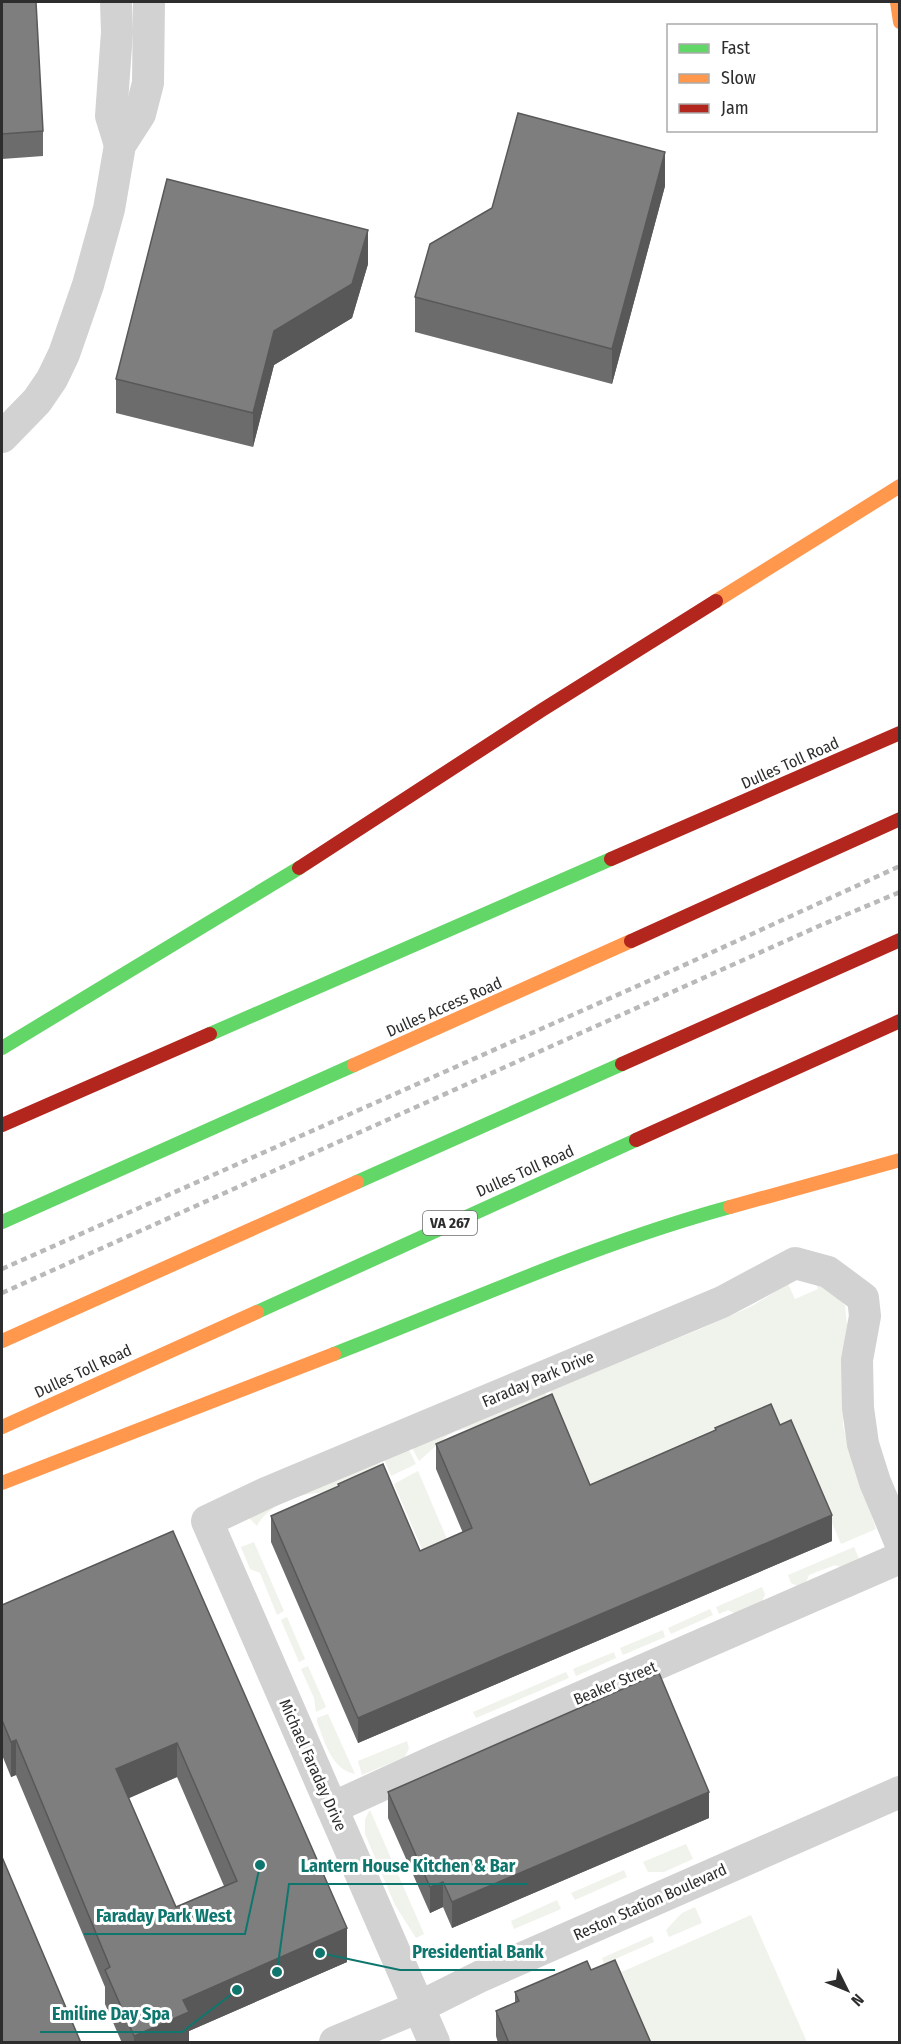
<svg xmlns="http://www.w3.org/2000/svg" width="901" height="2044" viewBox="0 0 901 2044" font-family="'Fira Sans Condensed',sans-serif">
	<style>
		.green { fill: #f0f3eb }
		.lines { fill: none; stroke-linecap: round; stroke-linejoin: round }
		.street { stroke: #d2d2d2; stroke-width: 32 }
		.fast { stroke: #63d668; stroke-width: 14 }
		.slow { stroke: #ff974d; stroke-width: 14 }
		.jam { stroke: #b3261e; stroke-width: 14 }
		.rail { stroke: #b9b9b9; stroke-width: 4.5; stroke-dasharray: 6 4.5; stroke-linecap: butt }
		.wall { fill: #6c6c6c; fill-rule: evenodd }
		.shaded-wall { fill: #585858 }
		.building { fill: #7e7e7e; stroke: #585858; stroke-width: 1.5; fill-rule: evenodd }
		.labels { text-anchor: middle; dominant-baseline: central; stroke-width: 6; stroke-linejoin: round; paint-order: stroke }
		.shield { fill: #fff; stroke: #6c6c6c; stroke-width: 1.5 }
		.shield-label { font-size: 15px; font-weight: bold; fill: #2d2d2d }
		.street-label { font-size: 16px; fill: #2d2d2d; stroke: #fff }
		.leader { fill: none; stroke: #0f766e; stroke-width: 2 }
		.callout-dot { fill: #0f766e; stroke: #fff; stroke-width: 2 }
		.callout-label { font-size: 18px; text-anchor: middle; font-weight: bold; fill: #0f766e; stroke: #fff; stroke-width: 6; stroke-linejoin: round; paint-order: stroke }
	</style>
	<rect width="100%" height="100%" fill="#fff"/>
	<g class="green">
		<polygon points="816,1281 838,1295 845,1306 847,1325 842,1361 843,1425 847,1442 876,1529 841,1544 797,1441 784,1425 776,1422 595,1495 550,1390 698,1330 752,1306 788,1284 795,1299 818,1289"/>
		<polygon points="545,1392 552,1409 456,1431 447,1436 419,1461 411,1446"/>
		<polygon points="408,1448 416,1464 391,1476 384,1459"/>
		<path d="M378,1460l8,19c-15,5 -30,11 -45,15 -8,2 -16,-2 -24,-1 -22,2 -50,13 -60,33l-9,-9z"/>
		<polygon points="418,1471 453,1553 428,1563 394,1484"/>
		<polygon points="254,1542 284,1611 277,1615 260,1573 250,1569 241,1547"/>
		<polygon points="854,1547 860,1561 844,1568 835,1565 809,1575 805,1584 798,1586 791,1583 788,1575"/>
		<polygon points="762,1587 765,1594 762,1602 736,1614 728,1610 719,1614 716,1607"/>
		<polygon points="710,1609 713,1615 671,1634 668,1628"/>
		<polygon points="287,1617 305,1659 299,1662 281,1620"/>
		<polygon points="663,1630 665,1637 623,1655 620,1648"/>
		<polygon points="614,1652 616,1658 576,1676 573,1669"/>
		<polygon points="308,1666 326,1707 316,1712 314,1698 301,1669"/>
		<polygon points="566,1672 569,1678 476,1718 473,1712"/>
		<path d="M328,1714l27,60c-24,-5 -30,-32 -38,-52v-4z"/>
		<polygon points="407,1741 409,1748 405,1757 362,1775 358,1761"/>
		<polygon points="370,1810 424,1934 416,1938 395,1905 365,1834 365,1819"/>
		<polygon points="686,1844 693,1859 664,1872 648,1872 643,1862"/>
		<polygon points="624,1870 627,1877 575,1900 571,1893"/>
		<polygon points="557,1900 561,1909 514,1929 511,1921"/>
		<polygon points="695,1907 702,1923 669,1937 666,1930 682,1913"/>
		<polygon points="751,1915 807,2042 646,2042 617,1974"/>
		<polygon points="652,1936 654,1942 604,1964 602,1958"/>
	</g>
	<g class="lines">
		<g class="street">
			<polyline points="116,2 117,32 111,116 120,145"/>
			<polyline points="2,437 37,401 52,379 64,354 88,285 109,209 120,145 140,114 148,83 149,2"/>
			<polyline points="332,1808 432,1762 900,1558"/>
			<polyline points="335,2042 419,2007 481,1976 900,1792"/>
			<polyline points="434,2042 207,1521 266,1493 722,1302 795,1263 828,1272 863,1298 865,1316 857,1360 858,1408 863,1444 875,1482 900,1542"/>
		</g>
		<g class="fast">
			<polyline points="210,1034 611,859"/>
			<polyline points="2,1048 299,868"/>
			<polyline points="357,1182 622,1064"/>
			<polyline points="2,1222 354,1065"/>
			<polyline points="257,1312 636,1140"/>
			<path d="M334,1354c132,-51 260,-110 396,-147"/>
		</g>
		<g class="slow">
			<polyline points="897,2 900,22"/>
			<polyline points="716,601 900,486"/>
			<polyline points="354,1065 631,941"/>
			<polyline points="730,1207 900,1160"/>
			<polyline points="2,1341 357,1182"/>
			<polyline points="2,1427 257,1312"/>
			<polyline points="2,1483 334,1354"/>
		</g>
		<g class="jam">
			<polyline points="611,859 900,733"/>
			<polyline points="299,868 542,710 716,601"/>
			<polyline points="631,941 900,819"/>
			<polyline points="622,1064 900,940"/>
			<polyline points="2,1125 210,1034"/>
			<polyline points="636,1140 900,1021"/>
		</g>
		<g class="rail">
			<polyline points="2,1269 680,967 900,866"/>
			<polyline points="2,1293 819,926 900,892"/>
		</g>
	</g>
	<g class="wall">
		<polygon points="2,2 43,131 43,156 2,159"/>
		<polygon points="665,186 612,384 415,332 415,297"/>
		<polygon points="368,264 352,318 274,365 253,447 116,413 116,379"/>
		<polygon points="715,1428 832,1541 358,1743 271,1542 271,1516 338,1487 338,1484 420,1551 463,1533 436,1469 436,1444 590,1485 715,1430"/>
		<path d="M173,1531l174,431 -158,69v12h-67l-17,-39v-17l-89,-212 -5,2 -9,-22v-150zM177,1777l47,109 -48,21 -48,-109z"/>
		<polygon points="388,1792 709,1818 452,1928 443,1907 430,1913 388,1818"/>
		<polygon points="591,1970 651,2043 498,2043 496,2036 496,2011 515,2003 515,1992"/>
	</g>
	<g class="shaded-wall">
		<polygon points="665,152 665,186 612,384 612,349"/>
		<polygon points="368,230 368,264 352,318 274,365 253,447 253,413 274,331"/>
		<polygon points="832,1515 832,1541 358,1743 358,1718"/>
		<polygon points="16,1740 16,1775 11,1777 11,1742"/>
		<polygon points="177,1743 177,1777 116,1804 116,1769"/>
		<polygon points="709,1792 709,1818 452,1928 452,1902"/>
		<polygon points="443,1882 443,1907 430,1913 430,1887"/>
		<polygon points="347,1928 347,1962 189,2031 189,2043 134,2043 134,2036 183,2000"/>
	</g>
	<g class="building">
		<polygon points="2,2 36,2 43,131 2,134"/>
		<polygon points="518,113 665,152 612,349 415,297 430,244 492,208"/>
		<polygon points="167,179 368,230 352,284 274,331 253,413 116,379"/>
		<polygon points="552,1394 590,1485 716,1430 715,1428 771,1404 780,1425 791,1420 832,1515 358,1718 271,1516 339,1486 338,1484 383,1464 420,1551 472,1528 436,1444"/>
		<path d="M173,1531l174,397 -164,72 6,12 -55,24 -29,-66 5,-3 -94,-227 -5,2 -9,-22v-115zM177,1743l60,138 -61,26 -60,-138z"/>
		<polygon points="659,1673 709,1792 452,1902 443,1882 430,1887 388,1792"/>
		<polygon points="2,1857 81,2043 2,2043"/>
		<polygon points="615,1960 651,2043 509,2043 496,2011 519,2001 515,1992 587,1961 591,1970"/>
	</g>
	<g class="labels">
		<rect class="shield" x="423" y="1211" width="54" height="24" rx="4.5"/>
		<g class="shield-label">
			<text x="450" y="1223">VA 267</text>
		</g>
		<g class="street-label">
			<text transform="translate(790 763) rotate(-24)">Dulles Toll Road</text>
			<text transform="translate(444 1007) rotate(-24)">Dulles Access Road</text>
			<text transform="translate(525 1171) rotate(-24)">Dulles Toll Road</text>
			<text transform="translate(83 1371) rotate(-25)">Dulles Toll Road</text>
			<text transform="translate(538 1379) rotate(-23)">Faraday Park Drive</text>
			<text transform="translate(615 1683) rotate(-23)">Beaker Street</text>
			<text transform="translate(313 1765) rotate(66)">Michael Faraday Drive</text>
			<text transform="translate(650 1902) rotate(-24)">Reston Station Boulevard</text>
		</g>
	</g>
	<path class="leader" d="M277 1972L289 1884H528M260 1865L245 1934H84M320 1953L400 1970H555M237 1990L182 2032H40"/>
	<g class="callout-dot">
		<circle cx="277" cy="1972" r="6"/>
		<circle cx="260" cy="1865" r="6"/>
		<circle cx="320" cy="1953" r="6"/>
		<circle cx="237" cy="1990" r="6"/>
	</g>
	<g class="callout-label">
		<text x="408" y="1872">Lantern House Kitchen &amp; Bar</text>
		<text x="164" y="1922">Faraday Park West</text>
		<text x="478" y="1958">Presidential Bank</text>
		<text x="111" y="2020">Emiline Day Spa</text>
	</g>
	<rect width="901" height="2044" fill="none" stroke="#2d2d2d" stroke-width="6"/>
	<rect x="667" y="24" width="210" height="108" fill="#ffffff" stroke="#ababab" stroke-width="1.5"/>
	<rect x="679" y="44" width="30" height="9" fill="#63d668" stroke="#ababab" stroke-width="1.5"/>
	<text x="721" y="54" font-size="18" fill="#2d2d2d">Fast</text>
	<rect x="679" y="74" width="30" height="9" fill="#ff974d" stroke="#ababab" stroke-width="1.5"/>
	<text x="721" y="84" font-size="18" fill="#2d2d2d">Slow</text>
	<rect x="679" y="104" width="30" height="9" fill="#b3261e" stroke="#ababab" stroke-width="1.5"/>
	<text x="721" y="114" font-size="18" fill="#2d2d2d">Jam</text>
	<g transform="translate(847 1990) rotate(133)" stroke="#ffffff" stroke-width="4.5" paint-order="stroke">
	<path d="M0-4.5L10 22L0 15L-10 22Z" fill="#2d2d2d"/>
	<text y="-9" font-size="16" font-weight="bold" text-anchor="middle" fill="#2d2d2d">N</text>
	</g>
</svg>
